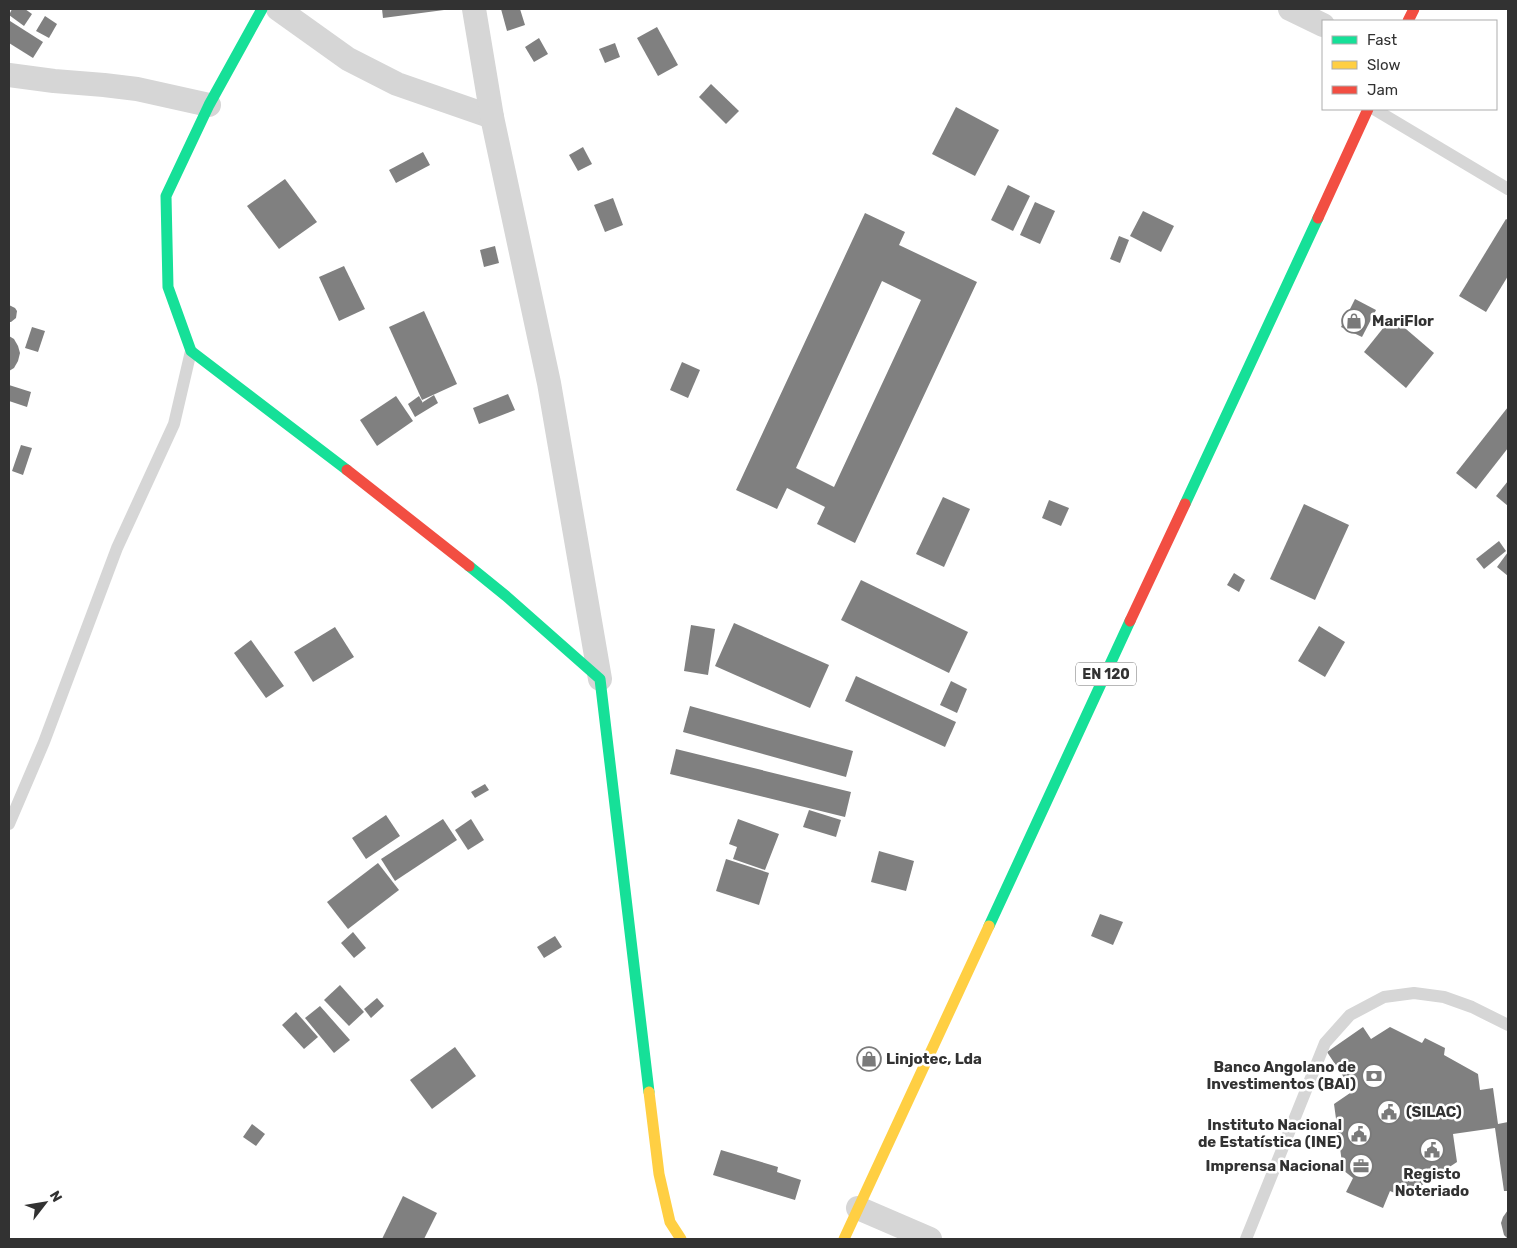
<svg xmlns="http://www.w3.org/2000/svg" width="1517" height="1248" viewBox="0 0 1517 1248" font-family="Rubik,sans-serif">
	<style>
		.building { fill: #808080; fill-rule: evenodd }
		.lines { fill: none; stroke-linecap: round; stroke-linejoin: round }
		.lane { stroke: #d6d6d6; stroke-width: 12 }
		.street { stroke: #d6d6d6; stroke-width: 24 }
		.fast { stroke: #16e098; stroke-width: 11 }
		.slow { stroke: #ffcf43; stroke-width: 11 }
		.jam { stroke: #f24e42; stroke-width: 11 }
		.labels { text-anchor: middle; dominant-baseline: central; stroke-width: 5; stroke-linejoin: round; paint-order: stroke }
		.shield { fill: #fff; stroke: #707070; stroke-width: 1 }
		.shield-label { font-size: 14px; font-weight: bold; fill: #323232 }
		.poi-label { font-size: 15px; font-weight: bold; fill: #323232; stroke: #fff; text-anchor: start }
	</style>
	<rect width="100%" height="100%" fill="#fff"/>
	<g class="building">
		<polygon points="12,9 25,9 32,14 24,26 9,15"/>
		<polygon points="382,9 444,9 444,10 383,18"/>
		<polygon points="501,9 520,9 525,25 507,31"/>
		<polygon points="45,16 57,24 49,38 36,31"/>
		<polygon points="10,21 43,42 33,58 9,43 9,24"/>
		<polygon points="657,27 678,65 658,76 637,38"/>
		<polygon points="539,38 548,54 534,62 525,47"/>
		<polygon points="615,43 620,57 605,63 599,49"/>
		<polygon points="711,84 739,111 726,124 699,97"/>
		<polygon points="956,107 999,130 975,176 932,154"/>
		<polygon points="583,147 592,164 578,171 569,155"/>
		<polygon points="423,152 430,165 396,183 389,170"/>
		<polygon points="285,179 317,222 279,249 247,206"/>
		<polygon points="1008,185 1030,196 1013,231 991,220"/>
		<polygon points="613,198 623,225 605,232 594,205"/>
		<polygon points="1035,202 1055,211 1040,244 1020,235"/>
		<polygon points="1143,211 1174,226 1161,252 1130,236"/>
		<path d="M865,213l40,19 -6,13 78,37 -122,261 -38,-19 8,-17 -38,-19 -10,21 -41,-19zM882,281l39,19 -87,187 -38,-19z"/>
		<polygon points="1506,219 1508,220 1508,276 1486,312 1459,296"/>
		<polygon points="1119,236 1129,240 1120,263 1110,259"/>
		<polygon points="495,246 499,263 484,267 480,250"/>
		<polygon points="344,266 365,309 339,321 319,277"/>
		<polygon points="1355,299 1376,310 1362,337 1341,327"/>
		<polygon points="9,305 15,308 17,311 16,318 11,322 9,322"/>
		<polygon points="424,311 457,384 422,400 389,327"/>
		<polygon points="1392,317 1434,353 1406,388 1364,352"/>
		<polygon points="32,327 45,331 38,352 25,348"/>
		<polygon points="9,336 14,339 18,346 20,353 18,361 14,368 9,371"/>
		<polygon points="682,362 700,370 688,398 670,390"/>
		<polygon points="9,385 31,392 27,407 9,401"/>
		<polygon points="508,394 515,410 479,424 473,408"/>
		<polygon points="434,395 438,403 415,417 408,404 419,396 423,403 423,402"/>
		<polygon points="396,396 413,421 377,446 360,420"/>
		<polygon points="1508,407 1508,448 1476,489 1456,473"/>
		<polygon points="21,445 32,448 23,475 12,471"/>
		<polygon points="1508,481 1508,506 1496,496"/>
		<polygon points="943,497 970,509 944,567 916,554"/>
		<polygon points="1049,500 1069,508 1061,526 1042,518"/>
		<polygon points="1304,504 1349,525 1315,600 1270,579"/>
		<polygon points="1499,541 1506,551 1484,569 1476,559"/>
		<polygon points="1508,552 1508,576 1497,567"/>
		<polygon points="1234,573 1245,580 1239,592 1227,585"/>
		<polygon points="861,580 968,632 949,673 841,620"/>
		<polygon points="734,623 829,665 810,708 715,666"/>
		<polygon points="691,625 715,629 708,675 684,671"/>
		<polygon points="1319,626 1345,642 1325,677 1298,661"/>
		<polygon points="335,627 354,657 313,682 294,652"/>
		<polygon points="251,640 284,686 266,698 234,653"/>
		<polygon points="856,676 956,722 945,747 845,701"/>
		<polygon points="951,681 967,689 957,713 940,705"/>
		<polygon points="690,706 853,751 846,777 683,732"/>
		<polygon points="676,749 851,792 845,817 670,774"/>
		<polygon points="485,784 489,790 475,798 471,792"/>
		<polygon points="809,810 841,820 836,837 803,827"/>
		<polygon points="386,815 400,836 366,859 352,838"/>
		<polygon points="443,819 457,840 395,881 381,859"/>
		<polygon points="471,819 484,840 468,850 455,830"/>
		<polygon points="738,819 779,834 765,870 733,859 737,847 729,844"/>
		<polygon points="879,851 914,861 906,891 871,882"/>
		<polygon points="726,859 769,873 759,905 716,891"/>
		<polygon points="378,863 399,890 348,929 327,902"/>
		<polygon points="1100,914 1123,922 1113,945 1091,936"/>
		<polygon points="353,932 366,948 354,958 341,943"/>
		<polygon points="555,936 562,947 544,958 537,947"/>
		<polygon points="340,985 364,1012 349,1026 324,1000"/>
		<polygon points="377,998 384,1006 371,1018 364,1009"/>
		<polygon points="320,1006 350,1040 334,1053 305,1018"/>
		<polygon points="296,1012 318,1037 304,1049 282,1025"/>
		<polygon points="1363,1027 1371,1039 1390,1027 1422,1043 1425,1038 1445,1048 1444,1055 1478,1074 1480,1090 1493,1088 1498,1124 1508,1122 1508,1191 1504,1191 1495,1128 1453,1134 1457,1162 1404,1197 1390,1191 1383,1208 1346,1192 1353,1178 1343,1170 1334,1104 1353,1091 1327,1052"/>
		<polygon points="455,1047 476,1076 432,1109 410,1080"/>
		<polygon points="252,1124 265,1134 256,1146 243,1137"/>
		<polygon points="721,1150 778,1167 777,1172 801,1180 795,1200 713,1175"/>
		<polygon points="403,1196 437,1213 424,1239 382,1239"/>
		<polygon points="1508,1210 1508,1239 1504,1235 1501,1223 1503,1217"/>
	</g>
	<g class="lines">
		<g class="lane">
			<polyline points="1374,109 1508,189"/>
			<polyline points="9,824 44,742 117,548 174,424 191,351"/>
			<polyline points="1246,1239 1325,1043 1350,1015 1384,997 1414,993 1444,997 1472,1007 1508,1025"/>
		</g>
		<g class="street">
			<polyline points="278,9 348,59 397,84 492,117"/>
			<polyline points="474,9 492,117 549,383 600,679"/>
			<polyline points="1290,9 1323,25"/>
			<polyline points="9,75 54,81 104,85 137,89 209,105"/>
			<polyline points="858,1208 930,1239"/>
		</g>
		<g class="fast">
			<polyline points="262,9 209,105 166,196 168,287 191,351 347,470"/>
			<polyline points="1185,504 1318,218"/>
			<polyline points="469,566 506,596 600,679 649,1092"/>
			<polyline points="989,926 1130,621"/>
		</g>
		<g class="slow">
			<polyline points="649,1092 659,1174 670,1222 681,1239"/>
			<polyline points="844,1239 989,926"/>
		</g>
		<g class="jam">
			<polyline points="1408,21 1414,9"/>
			<polyline points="1318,218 1368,109"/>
			<polyline points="347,470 469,566"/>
			<polyline points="1130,621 1185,504"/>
		</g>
	</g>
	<defs>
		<g id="shop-ring" transform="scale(1.25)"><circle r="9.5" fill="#fff" stroke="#7a7a7a" stroke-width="1.5"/><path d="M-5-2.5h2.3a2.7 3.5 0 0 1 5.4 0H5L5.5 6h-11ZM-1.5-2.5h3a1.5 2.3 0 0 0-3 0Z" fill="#7a7a7a"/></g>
		<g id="bank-ring" transform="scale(1.25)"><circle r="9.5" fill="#fff" stroke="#7a7a7a" stroke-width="1.5"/><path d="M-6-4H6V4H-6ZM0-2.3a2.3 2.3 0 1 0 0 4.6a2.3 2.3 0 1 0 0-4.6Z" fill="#7a7a7a"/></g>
		<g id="civic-ring" transform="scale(1.25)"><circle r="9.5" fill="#fff" stroke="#7a7a7a" stroke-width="1.5"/><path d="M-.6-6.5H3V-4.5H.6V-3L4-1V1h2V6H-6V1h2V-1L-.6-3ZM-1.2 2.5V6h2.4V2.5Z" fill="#7a7a7a"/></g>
		<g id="office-ring" transform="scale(1.25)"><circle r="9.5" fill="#fff" stroke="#7a7a7a" stroke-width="1.5"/><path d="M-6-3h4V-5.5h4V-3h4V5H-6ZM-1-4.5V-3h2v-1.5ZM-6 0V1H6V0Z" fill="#7a7a7a"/></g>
	</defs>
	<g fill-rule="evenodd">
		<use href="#shop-ring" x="1354" y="321"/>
		<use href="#shop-ring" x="869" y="1059"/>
		<use href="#bank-ring" x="1374" y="1076"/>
		<use href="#civic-ring" x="1389" y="1112"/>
		<use href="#civic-ring" x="1359" y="1134"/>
		<use href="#civic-ring" x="1432" y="1150"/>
		<use href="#office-ring" x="1361" y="1166"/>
	</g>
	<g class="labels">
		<rect class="shield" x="1076" y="662.5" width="60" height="23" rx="4"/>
		<g class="shield-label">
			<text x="1106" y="674">EN 120</text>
		</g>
		<g class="poi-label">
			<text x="1372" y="321">MariFlor</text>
			<text x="886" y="1059">Linjotec, Lda</text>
			<text x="1356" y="1067" text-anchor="end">Banco Angolano de<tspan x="1356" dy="17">Investimentos (BAI)</tspan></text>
			<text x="1406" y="1112">(SILAC)</text>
			<text x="1342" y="1125" text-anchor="end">Instituto Nacional<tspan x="1342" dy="17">de Estatística (INE)</tspan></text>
			<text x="1344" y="1166" text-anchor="end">Imprensa Nacional</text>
			<text x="1432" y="1174" text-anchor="middle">Registo<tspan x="1432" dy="17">Noteriado</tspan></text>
		</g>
	</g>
	<rect width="1517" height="1248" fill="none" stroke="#323232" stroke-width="20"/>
	<rect x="1322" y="20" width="175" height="90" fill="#ffffff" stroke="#adadad"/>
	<rect x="1332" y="36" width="25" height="8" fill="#16e098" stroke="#adadad"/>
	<text x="1367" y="45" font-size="15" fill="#323232">Fast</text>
	<rect x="1332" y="61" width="25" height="8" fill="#ffcf43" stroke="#adadad"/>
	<text x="1367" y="70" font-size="15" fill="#323232">Slow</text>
	<rect x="1332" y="86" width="25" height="8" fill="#f24e42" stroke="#adadad"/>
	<text x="1367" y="95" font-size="15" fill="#323232">Jam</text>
	<g transform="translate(45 1203) rotate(59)" stroke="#ffffff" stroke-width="4" paint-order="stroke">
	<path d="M0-4L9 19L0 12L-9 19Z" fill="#323232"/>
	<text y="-8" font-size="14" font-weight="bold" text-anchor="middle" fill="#323232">N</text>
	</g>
</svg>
